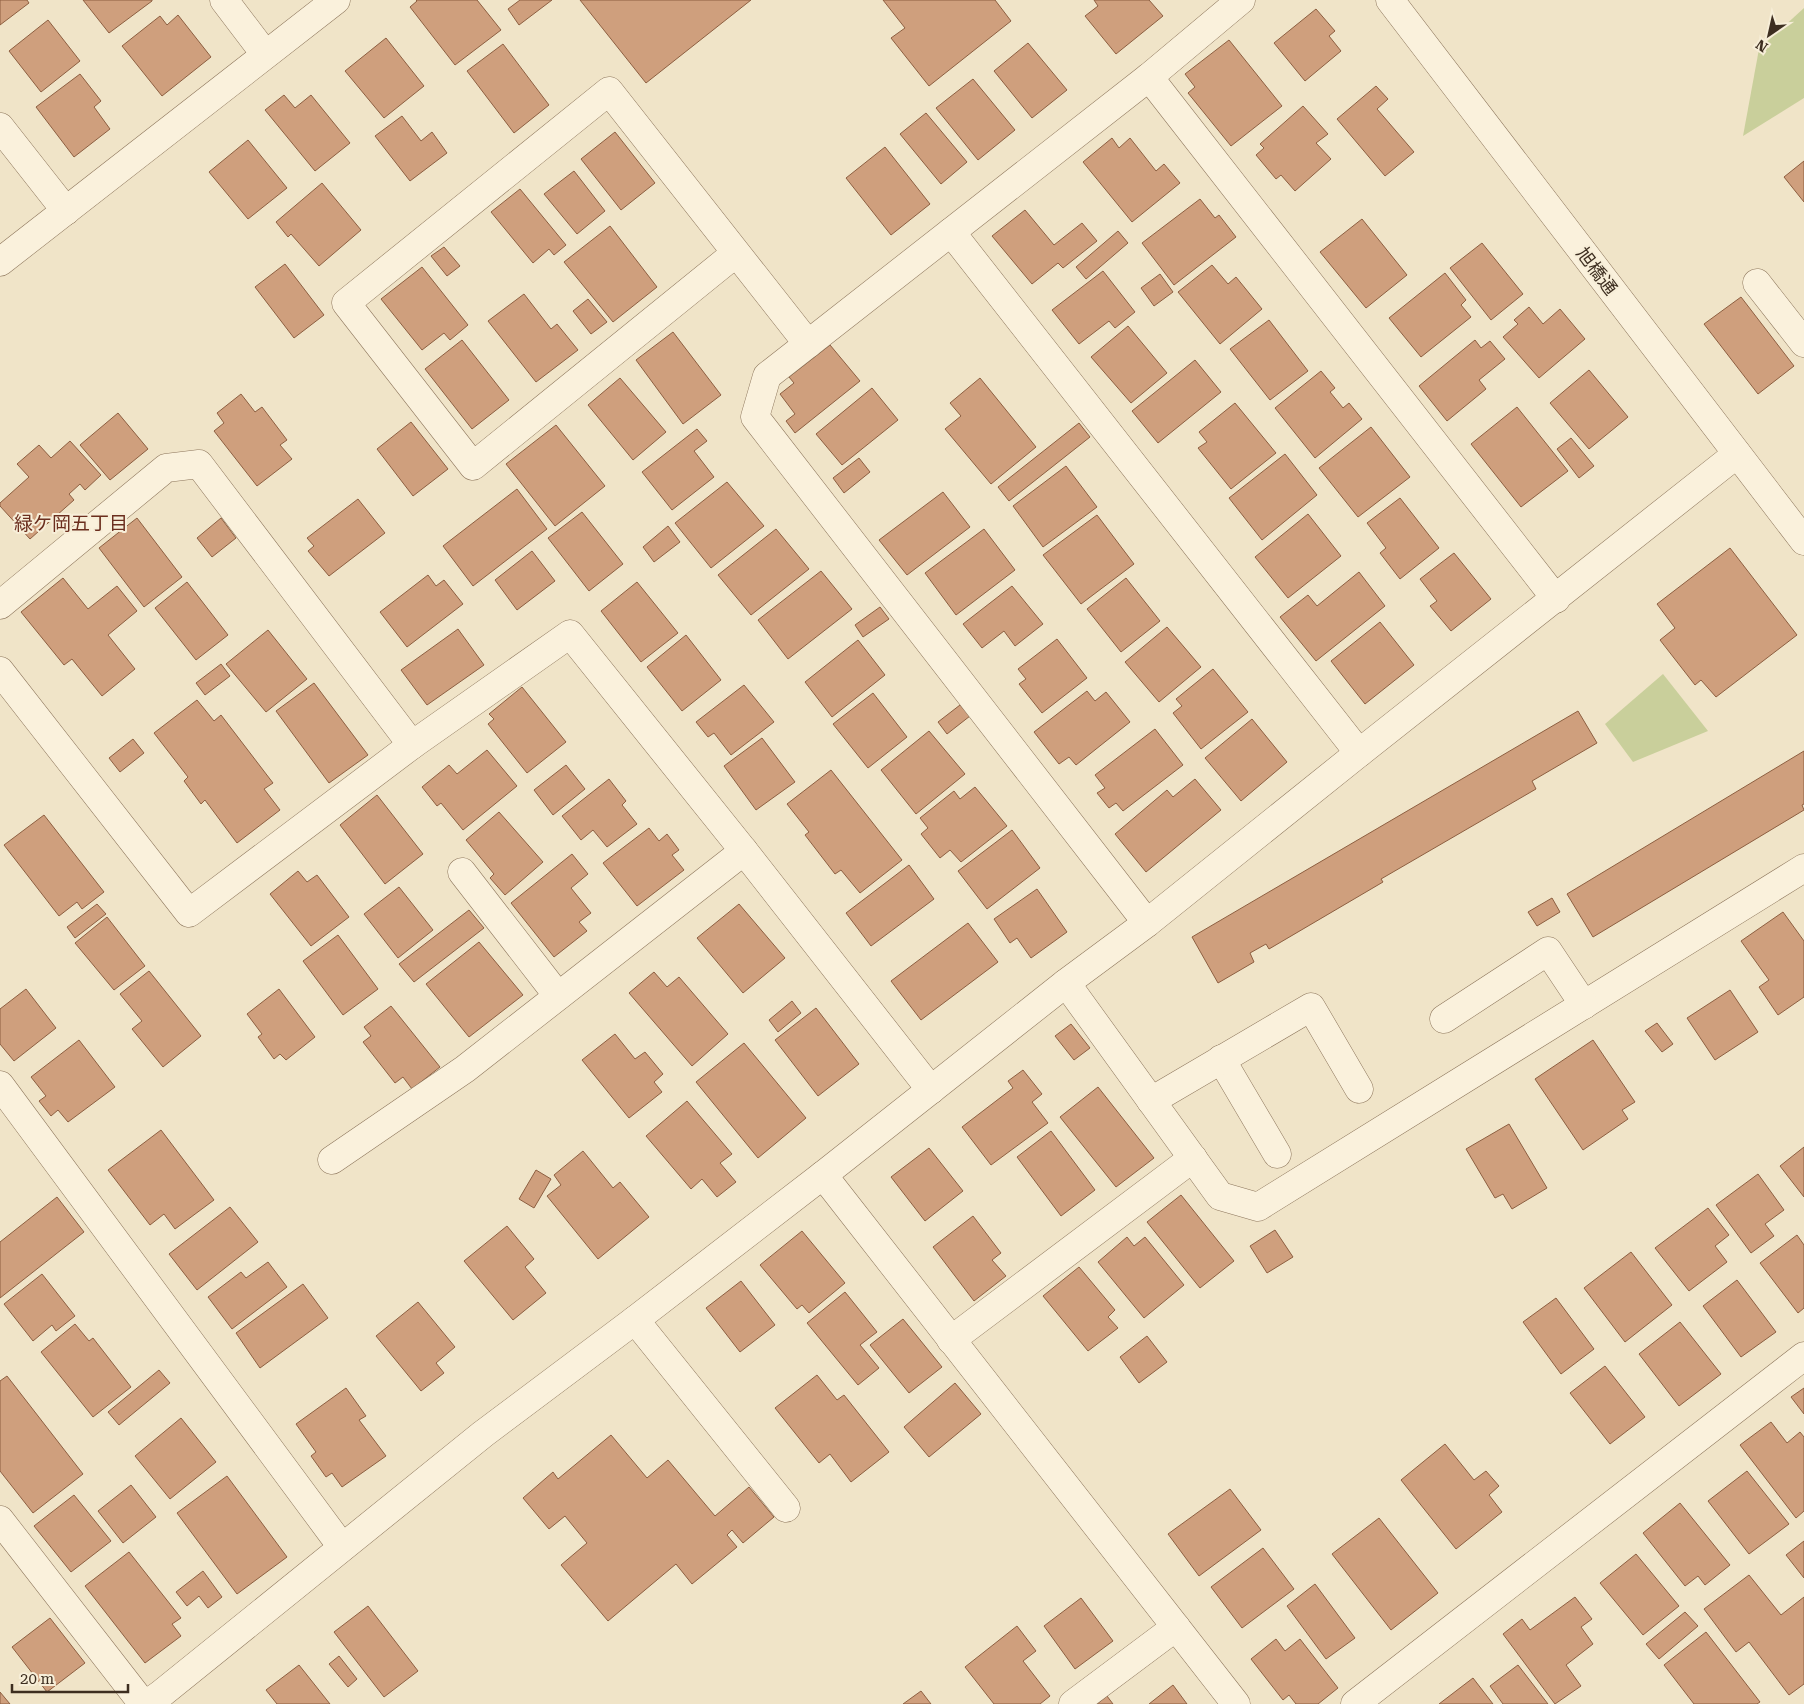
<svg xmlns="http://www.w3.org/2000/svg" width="1804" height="1704" viewBox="0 0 1804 1704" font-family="'Roboto Serif','Noto Sans JP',serif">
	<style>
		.green { fill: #c9cf9b }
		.building { fill: #cf9f7d; stroke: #8d5f41 }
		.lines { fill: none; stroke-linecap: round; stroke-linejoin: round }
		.minor-casing { stroke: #8d765c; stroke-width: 29 }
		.minor { stroke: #faf1dc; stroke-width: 28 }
		.labels { text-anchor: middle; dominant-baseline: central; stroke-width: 4; stroke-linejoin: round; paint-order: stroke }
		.street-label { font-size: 18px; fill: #3d2e20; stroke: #f7eed8 }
		.neighbourhood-label { font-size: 19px; fill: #6b2e1e; stroke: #f7eed8 }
	</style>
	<rect width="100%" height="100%" fill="#f0e4c8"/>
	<g class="green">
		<polygon points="1804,8 1804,98 1743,136 1759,49"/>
		<polygon points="1663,674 1708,731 1633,762 1605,724"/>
	</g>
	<g class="building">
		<polygon points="0,0 27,0 29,3 0,25"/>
		<polygon points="83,0 152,0 152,1 109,33"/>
		<polygon points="416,0 477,0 501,30 455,65 410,7 417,1"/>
		<polygon points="520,0 552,0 519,25 508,9"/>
		<polygon points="580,0 751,0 646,83"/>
		<polygon points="883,0 995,0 1011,21 929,86 891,38 905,28"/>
		<polygon points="1094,0 1149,0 1163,16 1116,54 1085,16 1098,6"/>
		<polygon points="1316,9 1335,31 1329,36 1341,51 1305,81 1274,43"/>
		<polygon points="178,15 211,57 162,96 122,46 160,16 167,25"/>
		<polygon points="48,20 80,61 41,92 9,51"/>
		<polygon points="386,38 424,86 384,118 345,71"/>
		<polygon points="1229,40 1282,106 1231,146 1188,93 1195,87 1185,74"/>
		<polygon points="1028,43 1067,90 1032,118 994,71"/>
		<polygon points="503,44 549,105 514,133 467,71"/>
		<polygon points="80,74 101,101 94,107 110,129 74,157 36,107"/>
		<polygon points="973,79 1015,130 978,160 936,108"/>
		<polygon points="1376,86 1388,99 1377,109 1414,152 1385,176 1337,119"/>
		<polygon points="284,95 295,108 311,95 350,143 315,171 265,110"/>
		<polygon points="1303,106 1328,134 1316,143 1331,159 1295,191 1281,175 1276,179 1256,155 1264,148 1260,144"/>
		<polygon points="926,113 967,162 941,184 900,134"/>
		<polygon points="402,116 421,141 432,132 447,153 410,181 375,136"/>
		<polygon points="615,132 655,183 621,210 581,159"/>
		<polygon points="1112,138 1119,148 1130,138 1156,171 1164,164 1180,183 1132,222 1083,162"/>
		<polygon points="248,140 287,188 248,219 209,172"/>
		<polygon points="885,147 930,204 891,235 846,178"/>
		<polygon points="1804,161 1804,202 1784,177"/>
		<polygon points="574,171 605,211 577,234 544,194"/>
		<polygon points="322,183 361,230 319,266 291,234 288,237 276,222"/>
		<polygon points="520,189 566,245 554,255 549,249 533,263 491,212"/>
		<polygon points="1200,199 1215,218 1219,215 1236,237 1174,285 1142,243"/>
		<polygon points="1025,210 1054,245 1082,223 1097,241 1063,268 1058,263 1032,284 992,236"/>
		<polygon points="1362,219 1407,275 1366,308 1320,252"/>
		<polygon points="610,226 657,287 613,322 564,262"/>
		<polygon points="1118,231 1128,243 1086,279 1076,267"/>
		<polygon points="1482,243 1523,294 1491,320 1450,268"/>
		<polygon points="444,247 460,266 447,276 431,256"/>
		<polygon points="285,264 324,315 294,338 255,287"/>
		<polygon points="1212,265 1228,284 1236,277 1262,309 1220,344 1178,292"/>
		<polygon points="422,267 468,325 450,340 444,333 422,350 381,299"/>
		<polygon points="1103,271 1135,312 1115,328 1109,321 1079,344 1052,310"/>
		<polygon points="1445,273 1466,300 1461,305 1471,317 1421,357 1389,318"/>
		<polygon points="1160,274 1173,292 1154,306 1141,288"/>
		<polygon points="524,294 551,329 557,324 578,350 536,382 488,321"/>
		<polygon points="1741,297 1794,366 1758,394 1704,324"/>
		<polygon points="588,299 607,322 591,334 573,311"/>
		<polygon points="1529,307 1543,324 1560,309 1585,339 1539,378 1503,337 1518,324 1514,320"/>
		<polygon points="1269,320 1308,371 1270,400 1230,349"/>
		<polygon points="1128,326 1167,373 1131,403 1091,357"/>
		<polygon points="673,332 721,395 683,424 636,360"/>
		<polygon points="462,340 509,400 472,429 425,369"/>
		<polygon points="1475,340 1481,348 1490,341 1505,359 1479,380 1486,389 1447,421 1419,386"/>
		<polygon points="830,345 860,381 795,433 786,421 795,414 780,394 794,383 789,377"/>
		<polygon points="1195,360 1221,392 1158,443 1132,411"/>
		<polygon points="1589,370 1628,417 1589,449 1550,403"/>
		<polygon points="1321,371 1335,388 1330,392 1343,408 1349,403 1362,419 1315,458 1275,408"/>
		<polygon points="620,378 666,432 633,460 588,405"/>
		<polygon points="980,378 1036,447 991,484 945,429 961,416 950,403"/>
		<polygon points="872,388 898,420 842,465 816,434"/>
		<polygon points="241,394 255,412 262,407 287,440 280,445 292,459 257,486 214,431 224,423 217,413"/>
		<polygon points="1235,403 1276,453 1231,489 1198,448 1207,442 1199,432"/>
		<polygon points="1517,407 1568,471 1521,507 1471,444"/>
		<polygon points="118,413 148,449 110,480 80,445"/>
		<polygon points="411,422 448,469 413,496 377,449"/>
		<polygon points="1079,423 1090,437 1009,501 998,487"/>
		<polygon points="556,425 605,486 555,526 506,464"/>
		<polygon points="1371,427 1410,477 1358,517 1319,468"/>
		<polygon points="697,429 707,441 694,451 714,477 672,510 642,472"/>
		<polygon points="1571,438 1594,466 1579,478 1557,449"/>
		<polygon points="70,441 101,475 85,490 80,484 69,494 74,500 30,539 0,506 0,503 29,477 17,464 39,445 51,458"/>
		<polygon points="1285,454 1317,495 1262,540 1229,498"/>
		<polygon points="859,458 870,472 844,493 833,478"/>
		<polygon points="1066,466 1097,507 1043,547 1013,506"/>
		<polygon points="727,482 764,526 711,568 675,523"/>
		<polygon points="517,489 547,529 473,586 443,546"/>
		<polygon points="943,492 970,527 907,575 879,540"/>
		<polygon points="1400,498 1439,548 1400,579 1380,553 1386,548 1367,523"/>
		<polygon points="358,499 385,533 329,576 308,551 314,546 307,538"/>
		<polygon points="582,512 623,564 589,591 548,538"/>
		<polygon points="1308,514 1341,556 1288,598 1255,557"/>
		<polygon points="1097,515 1134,564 1081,604 1043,555"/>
		<polygon points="137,518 182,577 144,607 99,548"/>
		<polygon points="221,518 236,538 212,557 197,538"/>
		<polygon points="668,526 680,542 654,562 643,547"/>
		<polygon points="776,529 809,569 751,615 718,575"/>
		<polygon points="984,529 1015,570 956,615 925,573"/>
		<polygon points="1730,548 1797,635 1716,697 1701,680 1695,685 1660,640 1675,628 1657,604"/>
		<polygon points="532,551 555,581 517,610 495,580"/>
		<polygon points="1454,553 1491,599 1451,631 1430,606 1437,601 1420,579"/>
		<polygon points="821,571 852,609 788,659 758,620"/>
		<polygon points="1359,572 1385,606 1316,661 1280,617 1308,595 1317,606"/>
		<polygon points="428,575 436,586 444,580 463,604 407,647 380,612"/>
		<polygon points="63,578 88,609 117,586 137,611 108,635 135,669 102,696 72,659 64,665 21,612"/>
		<polygon points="1126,578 1160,621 1121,652 1087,609"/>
		<polygon points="187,582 228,635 196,660 155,608"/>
		<polygon points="637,582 678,633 641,662 601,611"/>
		<polygon points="1012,586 1043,624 1015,646 1004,631 982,648 963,624"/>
		<polygon points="880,607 889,619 863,637 855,625"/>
		<polygon points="1380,622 1414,665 1365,704 1331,661"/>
		<polygon points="1167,627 1201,667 1159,702 1125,662"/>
		<polygon points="458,629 484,665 427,705 401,670"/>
		<polygon points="268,630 307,679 266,712 226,664"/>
		<polygon points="686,635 721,680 682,711 647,667"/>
		<polygon points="1057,639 1087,678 1042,713 1019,684 1026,679 1018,669"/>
		<polygon points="858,640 885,675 832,717 805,682"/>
		<polygon points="221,664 230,676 205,695 196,683"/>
		<polygon points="1213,669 1248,712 1201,749 1173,713 1182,706 1176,699"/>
		<polygon points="314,683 368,755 329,783 276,711"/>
		<polygon points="744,685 774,722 731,755 714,733 708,737 696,722"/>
		<polygon points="522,687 566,742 527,773 488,724 494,719 489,714"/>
		<polygon points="1087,691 1095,701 1106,692 1130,722 1076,765 1069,757 1059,764 1034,732"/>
		<polygon points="873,693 907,737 868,768 833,724"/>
		<polygon points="197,700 214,721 221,715 273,783 264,789 280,810 237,843 205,800 201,804 184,781 188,777 154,733"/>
		<polygon points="960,705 970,716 947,734 938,722"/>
		<polygon points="1578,711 1597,743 1532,781 1536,789 1381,879 1383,882 1269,949 1266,944 1250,953 1254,962 1218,983 1192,937"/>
		<polygon points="1252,719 1287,762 1241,801 1205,758"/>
		<polygon points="1155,729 1183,765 1123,811 1116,803 1109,808 1097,793 1105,788 1095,775"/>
		<polygon points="929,731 965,774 916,814 881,770"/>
		<polygon points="762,738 795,782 756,810 724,766"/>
		<polygon points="133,739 144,753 120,772 109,758"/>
		<polygon points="487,750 517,786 463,830 441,803 437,806 422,787 449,765 457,774"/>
		<polygon points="1804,751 1804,804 1802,805 1804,810 1593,937 1567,894"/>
		<polygon points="566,765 585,789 553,815 534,790"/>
		<polygon points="831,770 902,860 860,893 841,870 835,874 805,835 809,832 787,804"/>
		<polygon points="609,779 626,801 622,805 637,824 607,847 593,830 581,840 562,816"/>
		<polygon points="1195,779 1221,810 1146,872 1115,834 1167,790 1173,797"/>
		<polygon points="975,787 1007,826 961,862 950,850 940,858 921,834 928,828 920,818 954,791 960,799"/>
		<polygon points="377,795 423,854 385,884 340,825"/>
		<polygon points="499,812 543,862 505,895 490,878 494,874 466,840"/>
		<polygon points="44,815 104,892 82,909 77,902 59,916 4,845"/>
		<polygon points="649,828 659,841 667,834 679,850 672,855 684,870 637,906 603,863"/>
		<polygon points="1012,830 1040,868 987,909 958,871"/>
		<polygon points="572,854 588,874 571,888 591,913 579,922 587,931 554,957 511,903"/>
		<polygon points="909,865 934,899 871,946 846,913"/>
		<polygon points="298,871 307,882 317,875 349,917 311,946 270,894"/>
		<polygon points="399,887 433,930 398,958 364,914"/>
		<polygon points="1037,889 1067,932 1031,958 1017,938 1010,943 994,919"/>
		<polygon points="1552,898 1560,912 1537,926 1528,912"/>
		<polygon points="97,904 106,914 75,938 67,927"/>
		<polygon points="739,904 785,958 743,993 697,938"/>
		<polygon points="469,910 484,928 414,982 399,964"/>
		<polygon points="1783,912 1804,941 1804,997 1778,1015 1759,987 1769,980 1741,941"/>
		<polygon points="107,917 145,966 114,990 75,943"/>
		<polygon points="968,923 998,962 921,1020 891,981"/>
		<polygon points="338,935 378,989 343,1015 303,961"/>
		<polygon points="479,942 523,995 469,1037 426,984"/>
		<polygon points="149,971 201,1036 163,1067 132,1029 142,1021 120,994"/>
		<polygon points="654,972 667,987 679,977 728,1034 692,1066 629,993"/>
		<polygon points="26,989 56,1028 14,1061 0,1044 0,1009"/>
		<polygon points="279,989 315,1037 286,1060 280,1054 274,1059 258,1037 262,1034 247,1014"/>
		<polygon points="1730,990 1758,1032 1715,1060 1687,1018"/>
		<polygon points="792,1001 801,1013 778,1032 769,1020"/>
		<polygon points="391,1006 440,1067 412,1089 403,1077 395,1083 363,1042 371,1036 364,1027"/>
		<polygon points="816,1008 859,1064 818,1096 775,1040"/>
		<polygon points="1657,1023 1673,1044 1662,1052 1645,1031"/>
		<polygon points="1071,1024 1090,1048 1074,1060 1055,1036"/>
		<polygon points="615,1034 635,1059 645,1052 663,1074 654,1082 662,1092 629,1118 582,1060"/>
		<polygon points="79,1040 115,1087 68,1122 58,1110 51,1116 39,1101 46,1096 31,1077"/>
		<polygon points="1593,1040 1635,1102 1622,1110 1628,1119 1583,1150 1535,1079"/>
		<polygon points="744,1043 806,1118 758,1158 696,1082"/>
		<polygon points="1023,1070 1042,1094 1032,1102 1048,1123 991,1165 962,1127 1013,1088 1008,1081"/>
		<polygon points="1098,1087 1154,1158 1116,1187 1060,1117"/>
		<polygon points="687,1101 732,1154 720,1163 736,1182 717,1197 702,1179 691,1189 646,1136"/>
		<polygon points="1509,1124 1547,1188 1512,1209 1503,1194 1495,1198 1466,1149"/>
		<polygon points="161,1130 214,1200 175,1229 164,1214 150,1225 108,1170"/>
		<polygon points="1051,1131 1095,1190 1061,1216 1017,1157"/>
		<polygon points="1804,1147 1804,1197 1780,1166"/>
		<polygon points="929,1148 963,1191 925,1221 891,1177"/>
		<polygon points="583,1151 613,1188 620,1182 649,1217 598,1259 547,1196 561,1185 554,1175"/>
		<polygon points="536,1170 551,1179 534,1208 519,1199"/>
		<polygon points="1758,1174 1784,1210 1765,1224 1774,1236 1751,1253 1716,1205"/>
		<polygon points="1181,1195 1234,1261 1200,1288 1147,1222"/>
		<polygon points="57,1197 84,1232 0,1298 0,1242"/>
		<polygon points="230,1207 258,1242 197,1290 169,1254"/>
		<polygon points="1708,1208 1729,1235 1715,1246 1727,1262 1689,1291 1655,1248"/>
		<polygon points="973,1216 1001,1253 992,1260 1006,1276 974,1301 933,1247"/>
		<polygon points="507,1226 534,1259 525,1267 546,1293 513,1320 464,1261"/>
		<polygon points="1275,1230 1293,1257 1267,1273 1250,1246"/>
		<polygon points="802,1231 845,1283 809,1313 802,1305 797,1309 760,1265"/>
		<polygon points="1797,1235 1804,1245 1804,1308 1798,1313 1760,1263"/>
		<polygon points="1127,1237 1134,1246 1145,1237 1184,1285 1144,1318 1098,1262"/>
		<polygon points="1631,1252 1672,1305 1625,1342 1584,1288"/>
		<polygon points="268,1262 287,1287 232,1329 208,1297 241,1272 246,1278"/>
		<polygon points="1079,1267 1115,1310 1108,1317 1118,1328 1088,1351 1043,1296"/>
		<polygon points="42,1274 75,1316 56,1331 52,1325 33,1341 4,1304"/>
		<polygon points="1737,1280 1776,1332 1741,1357 1703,1306"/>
		<polygon points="741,1281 775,1325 740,1352 706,1308"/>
		<polygon points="303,1284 328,1318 260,1368 236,1333"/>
		<polygon points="845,1292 877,1332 860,1345 879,1368 858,1385 807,1323"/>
		<polygon points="1556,1298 1594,1349 1561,1374 1523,1322"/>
		<polygon points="418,1302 455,1347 436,1363 444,1373 421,1391 376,1336"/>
		<polygon points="903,1319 942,1367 909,1393 870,1345"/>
		<polygon points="1680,1322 1721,1374 1679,1406 1639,1354"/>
		<polygon points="75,1324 89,1341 93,1338 131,1387 93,1417 41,1352"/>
		<polygon points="1147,1336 1167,1362 1139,1383 1120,1357"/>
		<polygon points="1605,1366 1645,1417 1610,1444 1570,1393"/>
		<polygon points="159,1370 170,1383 119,1425 108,1412"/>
		<polygon points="817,1375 837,1400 844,1395 889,1452 851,1482 830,1454 819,1463 775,1408"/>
		<polygon points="7,1376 83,1474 33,1513 0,1471 0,1381"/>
		<polygon points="955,1383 981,1414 929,1457 904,1427"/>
		<polygon points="346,1388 366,1416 359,1420 386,1456 342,1487 332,1473 326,1477 311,1456 316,1452 296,1424"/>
		<polygon points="1804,1388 1804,1414 1791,1397"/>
		<polygon points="181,1418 216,1462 170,1499 135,1456"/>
		<polygon points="1771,1422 1787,1443 1800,1432 1804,1437 1804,1511 1796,1518 1740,1445"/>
		<polygon points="611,1435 647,1478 668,1460 715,1516 749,1487 774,1517 743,1543 732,1530 727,1535 737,1547 692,1584 676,1564 608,1621 561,1565 587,1543 565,1516 549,1529 523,1498 553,1472 558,1479"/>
		<polygon points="1445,1444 1474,1480 1486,1471 1499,1486 1489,1495 1502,1512 1456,1549 1401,1480"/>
		<polygon points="1747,1471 1789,1524 1749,1554 1708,1501"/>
		<polygon points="227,1476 287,1557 237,1594 177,1513"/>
		<polygon points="131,1485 156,1517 123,1543 98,1511"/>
		<polygon points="1230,1489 1261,1530 1199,1576 1168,1534"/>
		<polygon points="74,1495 111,1541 71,1572 34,1526"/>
		<polygon points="1680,1503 1730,1565 1705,1585 1698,1576 1685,1586 1643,1533"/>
		<polygon points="1379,1518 1438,1593 1391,1630 1332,1554"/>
		<polygon points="1804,1541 1804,1578 1786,1555"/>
		<polygon points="1263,1548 1294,1589 1242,1628 1211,1587"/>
		<polygon points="129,1552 181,1618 172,1624 181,1636 145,1663 85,1586"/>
		<polygon points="1636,1554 1679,1606 1643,1635 1600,1583"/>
		<polygon points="203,1571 222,1597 208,1608 199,1596 187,1606 176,1592"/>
		<polygon points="1749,1575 1781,1615 1804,1597 1804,1684 1789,1695 1749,1642 1736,1652 1704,1609"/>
		<polygon points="1315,1584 1355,1638 1326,1659 1287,1606"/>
		<polygon points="1575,1597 1592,1619 1581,1627 1593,1644 1566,1665 1581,1686 1555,1704 1503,1634 1522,1619 1530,1630"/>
		<polygon points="1081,1598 1113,1641 1075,1669 1044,1626"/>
		<polygon points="368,1606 418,1671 384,1697 334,1632"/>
		<polygon points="1685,1612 1698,1626 1659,1659 1646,1644"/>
		<polygon points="50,1618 85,1663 47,1692 12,1647"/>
		<polygon points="1017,1626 1036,1651 1023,1661 1050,1696 1040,1704 994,1704 965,1667"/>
		<polygon points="1706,1632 1760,1702 1757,1704 1694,1704 1664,1665"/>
		<polygon points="1276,1639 1285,1651 1300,1639 1338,1688 1318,1704 1296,1704 1289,1695 1283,1700 1251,1659"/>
		<polygon points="339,1656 357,1679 348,1687 329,1664"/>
		<polygon points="299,1665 330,1704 277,1704 266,1690"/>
		<polygon points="1518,1665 1548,1704 1503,1704 1490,1686"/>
		<polygon points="1473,1678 1493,1704 1439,1704"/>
		<polygon points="1173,1685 1187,1704 1149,1704"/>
		<polygon points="921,1691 931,1704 903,1704"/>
		<polygon points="0,1692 10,1704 0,1704"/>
		<polygon points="1107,1696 1113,1704 1097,1704"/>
	</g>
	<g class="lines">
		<g class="minor-casing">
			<g id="minor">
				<polyline points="224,0 265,54"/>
				<polyline points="1390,0 1804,541"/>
				<polyline points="1149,77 1556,599"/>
				<polyline points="0,127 66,211"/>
				<polyline points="951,232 1359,753"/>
				<polyline points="736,253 473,466 346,303 609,91 808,344"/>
				<polyline points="0,262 336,0"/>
				<polyline points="1757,283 1804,343"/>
				<polyline points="0,605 166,468 199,464 412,745"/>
				<polyline points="0,671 189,913 412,745 570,634 744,851 931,1090"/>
				<polyline points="462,872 558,996"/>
				<polyline points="1147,923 755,417 767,376 1149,77 1241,0"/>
				<polyline points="1066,983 1220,1196 1258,1207 1804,868"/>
				<polyline points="1444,1019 1548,951 1584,1005"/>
				<polyline points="1221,1059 1277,1154"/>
				<polyline points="0,1085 342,1547"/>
				<polyline points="1151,1101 1311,1007 1359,1089"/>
				<polyline points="332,1160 465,1069 744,851"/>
				<polyline points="823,1175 1236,1704"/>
				<polyline points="635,1320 786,1508"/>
				<polyline points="951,1340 1193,1158"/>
				<polyline points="0,1520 143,1704"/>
				<polyline points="147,1704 161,1694 483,1434 635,1320 823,1175 1066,983 1147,923 1359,753 1737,454"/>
				<polyline points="1073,1704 1176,1627"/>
				<polyline points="1355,1704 1804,1356"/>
			</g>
		</g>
		<use href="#minor" class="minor"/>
	</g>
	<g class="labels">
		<g class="street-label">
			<text transform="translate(1597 271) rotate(53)">旭橋通</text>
		</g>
		<g class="neighbourhood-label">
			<text x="71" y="523">緑ケ岡五丁目</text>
		</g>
	</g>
	<g transform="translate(1769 35) rotate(214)" stroke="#f7eed8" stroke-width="4" paint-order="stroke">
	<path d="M0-4L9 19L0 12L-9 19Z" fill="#3d2e20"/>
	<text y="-8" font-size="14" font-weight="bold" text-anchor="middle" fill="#3d2e20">N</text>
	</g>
	<path d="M12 1684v8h116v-8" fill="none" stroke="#3d2e20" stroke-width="2.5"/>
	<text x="20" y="1684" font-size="15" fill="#3d2e20" stroke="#f7eed8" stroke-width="4" paint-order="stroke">20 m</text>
</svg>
